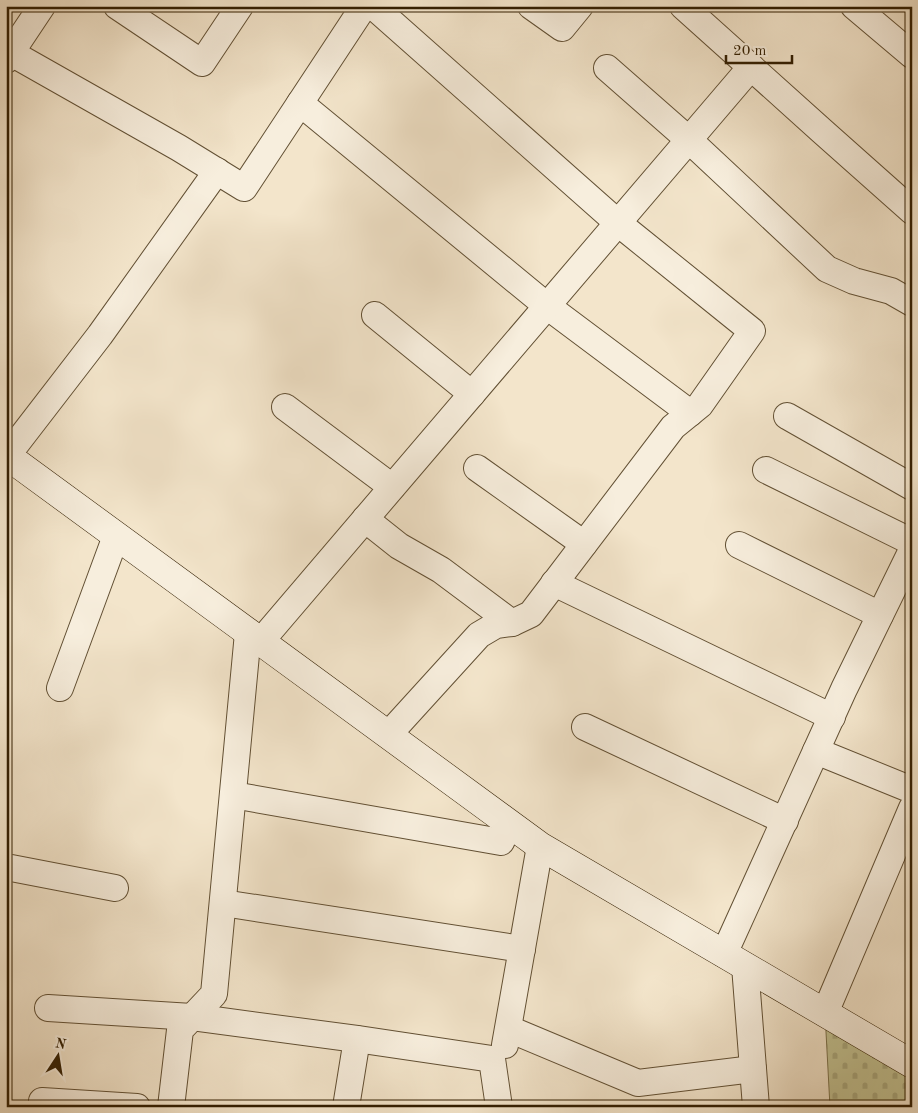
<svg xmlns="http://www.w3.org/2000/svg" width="918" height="1113" font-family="'Old Standard TT',serif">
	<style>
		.cemetery { fill: url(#cemetery-stones); stroke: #7a704a }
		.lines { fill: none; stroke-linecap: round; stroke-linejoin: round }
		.street-casing { stroke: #625034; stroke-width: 28 }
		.secondary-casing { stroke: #321e01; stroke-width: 29 }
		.street { stroke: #f7eedd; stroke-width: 26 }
		.secondary { stroke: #f7eedd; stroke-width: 28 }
	</style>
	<defs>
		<pattern id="cemetery-stones" width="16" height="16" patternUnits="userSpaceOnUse" patternTransform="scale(1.25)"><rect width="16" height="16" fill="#c2c292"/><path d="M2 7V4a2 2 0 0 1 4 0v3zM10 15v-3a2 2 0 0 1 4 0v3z" fill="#a7a67c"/></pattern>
	</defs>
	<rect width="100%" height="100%" fill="#f3e5cb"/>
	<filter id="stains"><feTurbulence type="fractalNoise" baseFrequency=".004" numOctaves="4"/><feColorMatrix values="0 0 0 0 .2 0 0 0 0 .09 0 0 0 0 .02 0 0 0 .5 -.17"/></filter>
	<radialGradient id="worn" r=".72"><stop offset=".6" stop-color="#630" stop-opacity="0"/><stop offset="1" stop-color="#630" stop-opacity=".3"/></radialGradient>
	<path class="cemetery" d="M825,1013L912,1064V1107H830Z"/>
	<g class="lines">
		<defs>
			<g id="street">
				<path d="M117,6L202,63L240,6"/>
				<path d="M373,6L618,223L752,331L700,405L673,427L531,614L512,623L496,625L479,635L388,735"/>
				<path d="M531,6L562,28L580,6"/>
				<path d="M683,6L822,131L912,211"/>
				<path d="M854,6L912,55"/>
				<path d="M6,50L179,148L244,188L364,6"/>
				<path d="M6,60L42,6"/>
				<path d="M607,68L689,140L827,269L854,281L891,291L912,303"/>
				<path d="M300,103L547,306L690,413"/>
				<path d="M375,315L472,394"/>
				<path d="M285,407L392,487"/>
				<path d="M787,416L912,487"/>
				<path d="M6,457L100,335L217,171"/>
				<path d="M477,468L584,544"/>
				<path d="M766,470L912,542"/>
				<path d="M365,519L399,546L441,570L512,623"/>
				<path d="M739,545L880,615"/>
				<path d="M554,583L832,717"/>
				<path d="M261,641L751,67"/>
				<path d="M60,688L116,536"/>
				<path d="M585,727L785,821"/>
				<path d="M816,751L912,790"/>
				<path d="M233,795L501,842L509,824"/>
				<path d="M6,867L115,888"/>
				<path d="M223,903L522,949"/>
				<path d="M724,954L844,689L912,550"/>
				<path d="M745,966L756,1107"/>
				<path d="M48,1008L192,1017L357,1039L492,1059L499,1107"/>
				<path d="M825,1013L912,808"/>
				<path d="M509,1029L638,1083L753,1069"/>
				<path d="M505,1045L540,846"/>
				<path d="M42,1101L137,1107"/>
				<path d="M171,1107L180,1030L214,994L248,633"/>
				<path d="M346,1107L357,1039"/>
			</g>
			<path id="secondary" d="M6,455L540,846L912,1064"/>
		</defs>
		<use href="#street" class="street-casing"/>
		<use href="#secondary" class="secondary-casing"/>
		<use href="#street" class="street"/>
		<use href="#secondary" class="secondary"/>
	</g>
	<rect width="918" height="1113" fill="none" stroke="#f3e5cb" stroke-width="25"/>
	<rect x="8" y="8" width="903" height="1098" fill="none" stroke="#321e01" stroke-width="2.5"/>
	<rect x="12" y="12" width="893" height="1088" fill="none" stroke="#321e01"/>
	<g transform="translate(58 1056) rotate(12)" stroke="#f7eedd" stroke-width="4" paint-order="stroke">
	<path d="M0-4L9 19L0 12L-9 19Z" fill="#321e01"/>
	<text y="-8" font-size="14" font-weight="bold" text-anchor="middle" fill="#321e01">N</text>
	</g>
	<path d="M726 55v8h66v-8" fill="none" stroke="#321e01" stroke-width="2.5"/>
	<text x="733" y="55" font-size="15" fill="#321e01" stroke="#f7eedd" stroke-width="4" paint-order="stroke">20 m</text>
	<rect width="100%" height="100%" filter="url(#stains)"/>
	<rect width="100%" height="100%" fill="url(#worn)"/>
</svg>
